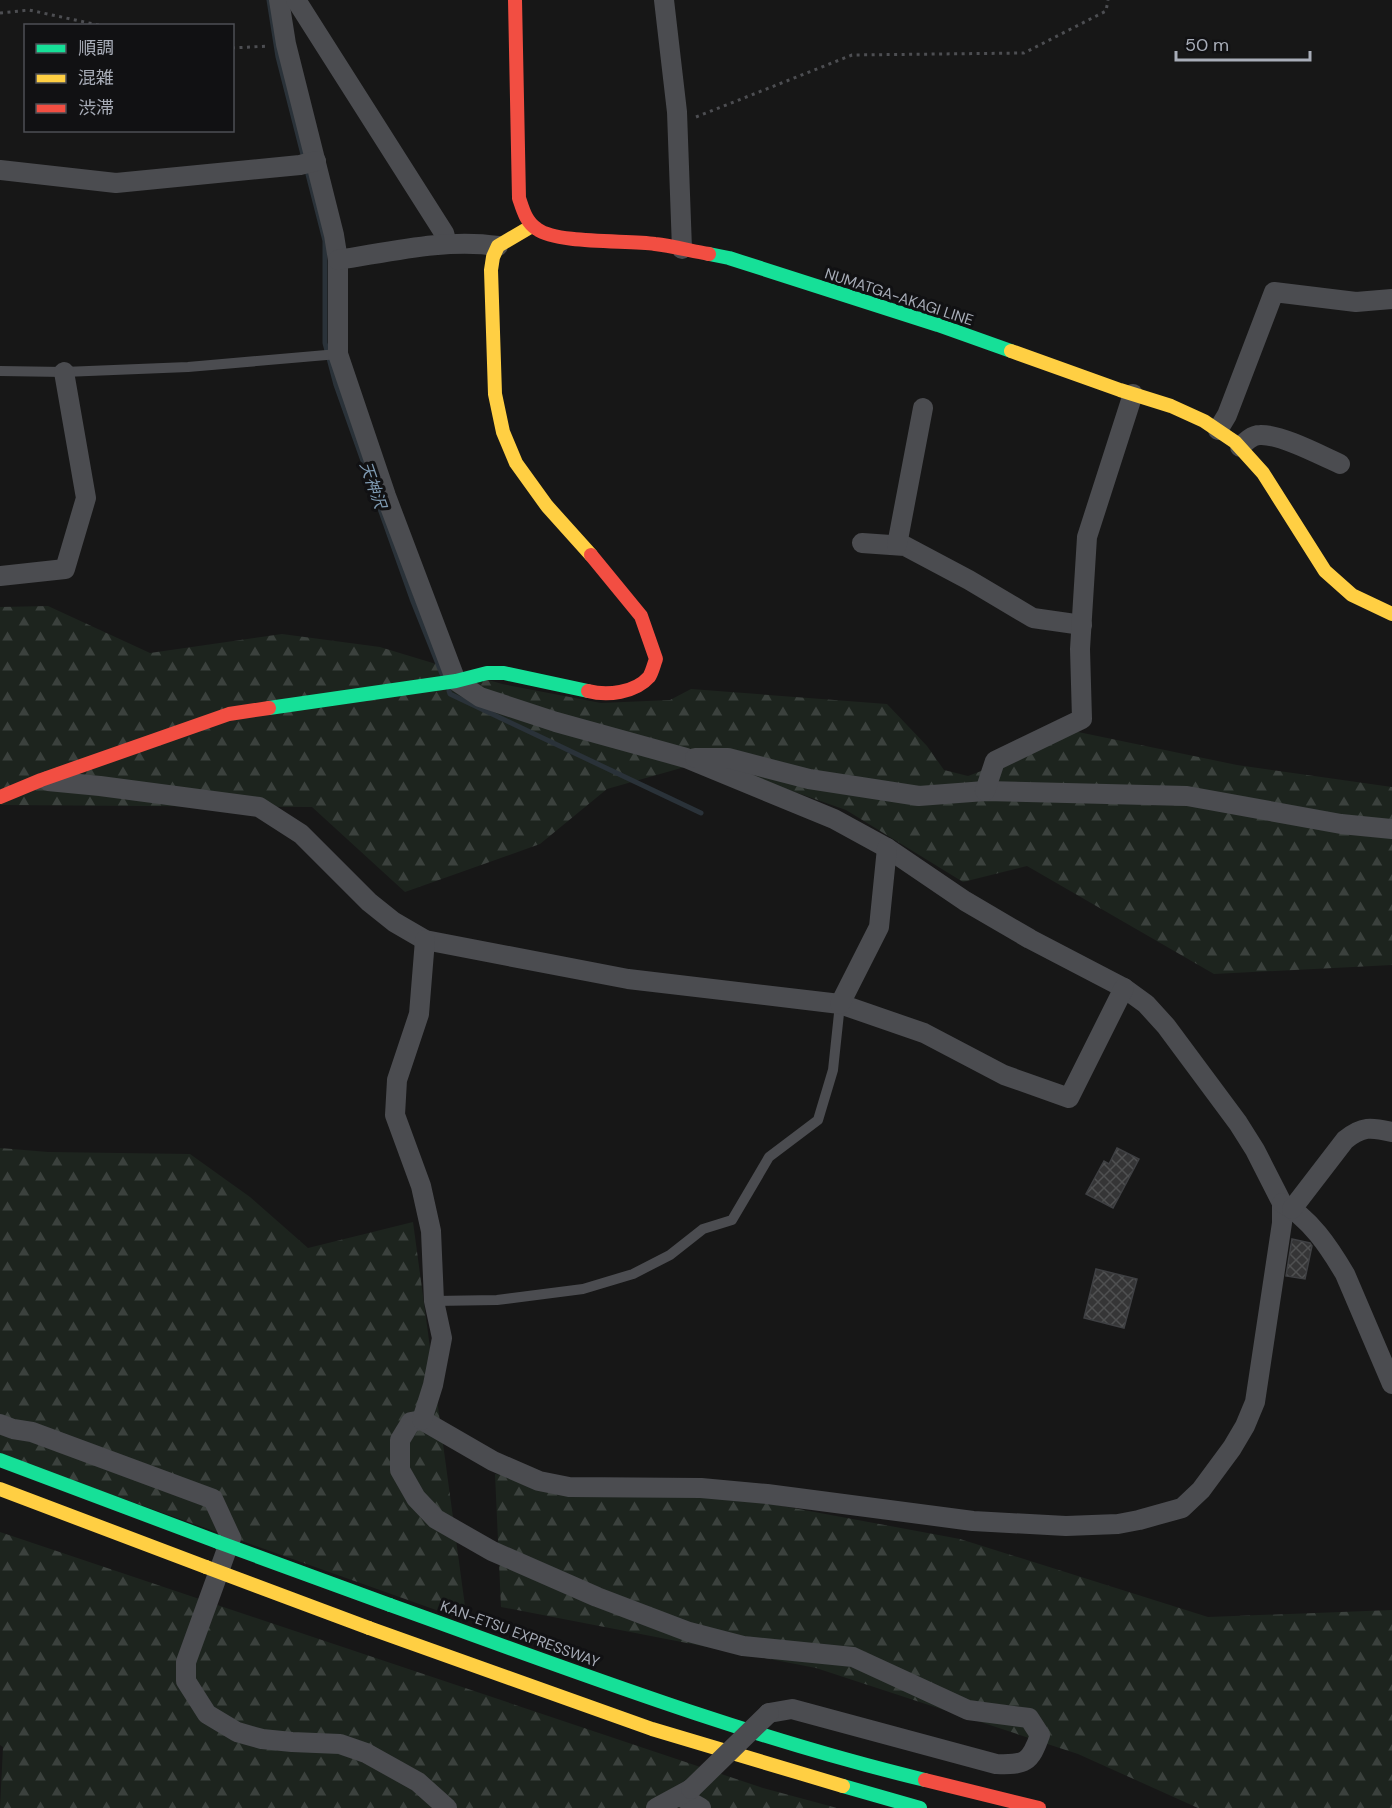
<svg xmlns="http://www.w3.org/2000/svg" width="1392" height="1808" font-family="'DM Sans','Noto Sans JP',sans-serif">
	<style>
		.forest { fill: url(#forest-firs) }
		.lines { fill: none; stroke-linecap: round; stroke-linejoin: round }
		.stream { stroke: #2a3239; stroke-width: 5 }
		.building { fill: url(#building-cross-hatch); stroke: #3f4043; stroke-width: 1.5 }
		.path { stroke: #4d4e52; stroke-width: 3; stroke-dasharray: 3 4.5; stroke-linecap: butt }
		.lane { stroke: #4b4c50; stroke-width: 10 }
		.street { stroke: #4b4c50; stroke-width: 20 }
		.fast { stroke: #16e098; stroke-width: 14 }
		.slow { stroke: #ffcf43; stroke-width: 14 }
		.jam { stroke: #f24e42; stroke-width: 14 }
		.street-bridge { stroke: #4b4c50; stroke-width: 20 }
		.fast-bridge { stroke: #16e098; stroke-width: 14 }
		.slow-bridge { stroke: #ffcf43; stroke-width: 14 }
		.labels { text-anchor: middle; dominant-baseline: central; stroke-width: 6; stroke-linejoin: round; paint-order: stroke }
		.street-label { font-size: 15px; fill: #a8adb8; stroke: #111113 }
		.water-label { font-size: 16px; font-style: italic; fill: #7f9bb3; stroke: #111113 }
	</style>
	<defs>
		<pattern id="forest-firs" width="22" height="20" patternUnits="userSpaceOnUse" patternTransform="scale(1.5)"><rect width="22" height="20" fill="#1d241e"/><path d="M5 1l3.5 6h-7zM16 11l3.5 6h-7z" fill="#3b413d"/></pattern>
		<pattern id="building-cross-hatch" width="8" height="8" patternUnits="userSpaceOnUse" patternTransform="scale(1.5)"><rect width="8" height="8" fill="#353536"/><path d="M0 0l8 8M0 8l8-8" fill="none" stroke="#4f5051"/></pattern>
	</defs>
	<rect width="100%" height="100%" fill="#171717"/>
	<g class="forest">
		<path d="M48,606L150,653L282,634L380,647L502,684L601,703L670,700L691,689L887,704L927,746L944,770L968,776L1018,757L1059,728L1237,765L1392,787V965L1214,974L1027,866L963,882L846,810L706,761L607,789L540,844L405,892L312,807L0,805V607Z"/>
		<path d="M0,1148L48,1152L190,1154L250,1197L308,1248L413,1222L467,1621L0,1455Z"/>
		<path d="M495,1474L702,1491L960,1539L1208,1617L1392,1610V1808H1198L1078,1754L816,1668L501,1607Z"/>
		<path d="M0,1532L763,1788L837,1808H0L3,1747L0,1745Z"/>
	</g>
	<g class="lines">
		<g class="stream">
			<path d="M269,0L278,57L325,241V343L336,385L412,599L442,674"/>
			<path d="M449,691L450,694L701,813"/>
		</g>
	</g>
	<g class="building">
		<path d="M1117,1148L1139,1159L1113,1208L1086,1194L1104,1161L1109,1164Z"/>
		<path d="M1292,1239L1310,1243L1312,1246L1305,1279L1286,1276Z"/>
		<path d="M1096,1269L1137,1279L1124,1328L1084,1318Z"/>
	</g>
	<g class="lines">
		<g class="path">
			<path d="M0,13L29,10L103,26"/>
			<path d="M232,48L269,46"/>
			<path d="M696,117L852,55L1024,53L1106,11L1108,0"/>
		</g>
		<g class="lane">
			<path d="M0,371L64,372L188,367L338,354"/>
			<path d="M434,1301L497,1300L583,1289L633,1274L670,1255L703,1229L732,1220L769,1157L818,1120L833,1070L840,1004"/>
		</g>
		<g class="street">
			<path d="M279,0L286,44L334,235L338,260V354L386,496L456,681L480,697L556,722L686,758L834,819L887,848L965,901L1030,939L1124,988L1146,1004L1166,1026L1238,1123L1255,1150L1282,1203V1223L1255,1402L1245,1426L1232,1448L1201,1490L1182,1508L1139,1520L1118,1524L1066,1526L973,1521L767,1494L701,1488L569,1487L539,1481L493,1461L422,1420L411,1422L400,1440V1470L416,1498L436,1519L492,1551L597,1597L689,1632L743,1646L853,1657L968,1710L1029,1718L1040,1735C1030,1763 1025,1765 996,1764L792,1709L769,1713"/>
			<path d="M296,0L444,233L447,244"/>
			<path d="M664,0L677,112L682,249"/>
			<path d="M0,170L116,183L300,165L316,161"/>
			<path d="M338,260C390,252 446,238 498,246"/>
			<path d="M1218,430L1227,415L1274,292L1356,302L1392,299"/>
			<path d="M1240,447C1245,442 1252,435 1260,435C1280,434 1320,455 1340,464"/>
			<path d="M862,543L905,546L969,580L1033,618L1082,625"/>
			<path d="M897,545L923,408"/>
			<path d="M0,576L65,569L86,498L64,372"/>
			<path d="M695,758H728L809,779L919,796L985,791L1187,796L1341,824L1392,829"/>
			<path d="M48,781L100,786L259,807L301,834L369,902L394,922L425,940L628,979L840,1004L924,1033L1004,1075L1069,1098L1124,988"/>
			<path d="M985,791L995,761L1082,719L1080,649L1087,537L1133,394"/>
			<path d="M840,1004L879,927L887,848"/>
			<path d="M1282,1203C1310,1218 1329,1247 1345,1274L1392,1384"/>
			<path d="M1292,1209L1345,1140C1362,1126 1371,1127 1392,1132"/>
			<path d="M422,1420L433,1385L442,1338L434,1301L431,1231L421,1186L395,1115L397,1080L419,1014L425,940"/>
			<path d="M0,1424L13,1429L32,1432L213,1499L231,1538L186,1662V1681L207,1714L237,1732L262,1739L292,1742L340,1744L366,1753L418,1782L447,1808"/>
			<path d="M680,1796L701,1808"/>
			<path d="M656,1808L691,1789"/>
		</g>
		<g class="fast">
			<path d="M709,254L729,258L938,325L1011,351"/>
			<path d="M269,708L456,681L487,673H504L588,691"/>
			<path d="M0,1460L218,1542"/>
			<path d="M390,1605C566,1668 742,1736 925,1780"/>
			<path d="M843,1786L920,1808"/>
		</g>
		<g class="slow">
			<path d="M532,226L498,246L493,257L491,270L495,394L503,432L516,463L547,506L591,555"/>
			<path d="M1011,351L1120,390L1171,406L1204,421L1235,442L1263,473L1325,571L1352,595L1392,614"/>
			<path d="M0,1489L206,1567"/>
			<path d="M369,1628L652,1729L843,1786"/>
		</g>
		<g class="jam">
			<path d="M515,0L519,198C523,210 526,222 537,229C557,244 627,240 655,244C673,246 691,251 709,254"/>
			<path d="M588,691C607,696 635,693 649,677C652,673 654,664 656,659L641,616L591,555"/>
			<path d="M0,797L41,780L229,714L269,708"/>
			<path d="M925,1780L1039,1808"/>
		</g>
		<path class="street-bridge" d="M691,1789L769,1713"/>
		<path class="fast-bridge" d="M218,1542L390,1605"/>
		<path class="slow-bridge" d="M206,1567L369,1628"/>
	</g>
	<g class="labels">
		<g class="street-label">
			<text transform="translate(899 297) rotate(18)">NUMATGA-AKAGI LINE</text>
			<text transform="translate(520 1634) rotate(20)">KAN-ETSU EXPRESSWAY</text>
		</g>
		<g class="water-label">
			<text transform="translate(373 485) rotate(71)">天神沢</text>
		</g>
	</g>
	<rect x="24" y="24" width="210" height="108" fill="#111113" stroke="#4d4f55" stroke-width="1.5"/>
	<rect x="36" y="44" width="30" height="9" fill="#16e098" stroke="#4d4f55" stroke-width="1.5"/>
	<text x="78" y="54" font-size="18" fill="#a8adb8">順調</text>
	<rect x="36" y="74" width="30" height="9" fill="#ffcf43" stroke="#4d4f55" stroke-width="1.5"/>
	<text x="78" y="84" font-size="18" fill="#a8adb8">混雑</text>
	<rect x="36" y="104" width="30" height="9" fill="#f24e42" stroke="#4d4f55" stroke-width="1.5"/>
	<text x="78" y="114" font-size="18" fill="#a8adb8">渋滞</text>
	<path d="M1176 51v9h134v-9" fill="none" stroke="#a8adb8" stroke-width="3"/>
	<text x="1185" y="51" font-size="18" fill="#a8adb8" stroke="#111113" stroke-width="4.5" paint-order="stroke">50 m</text>
</svg>
